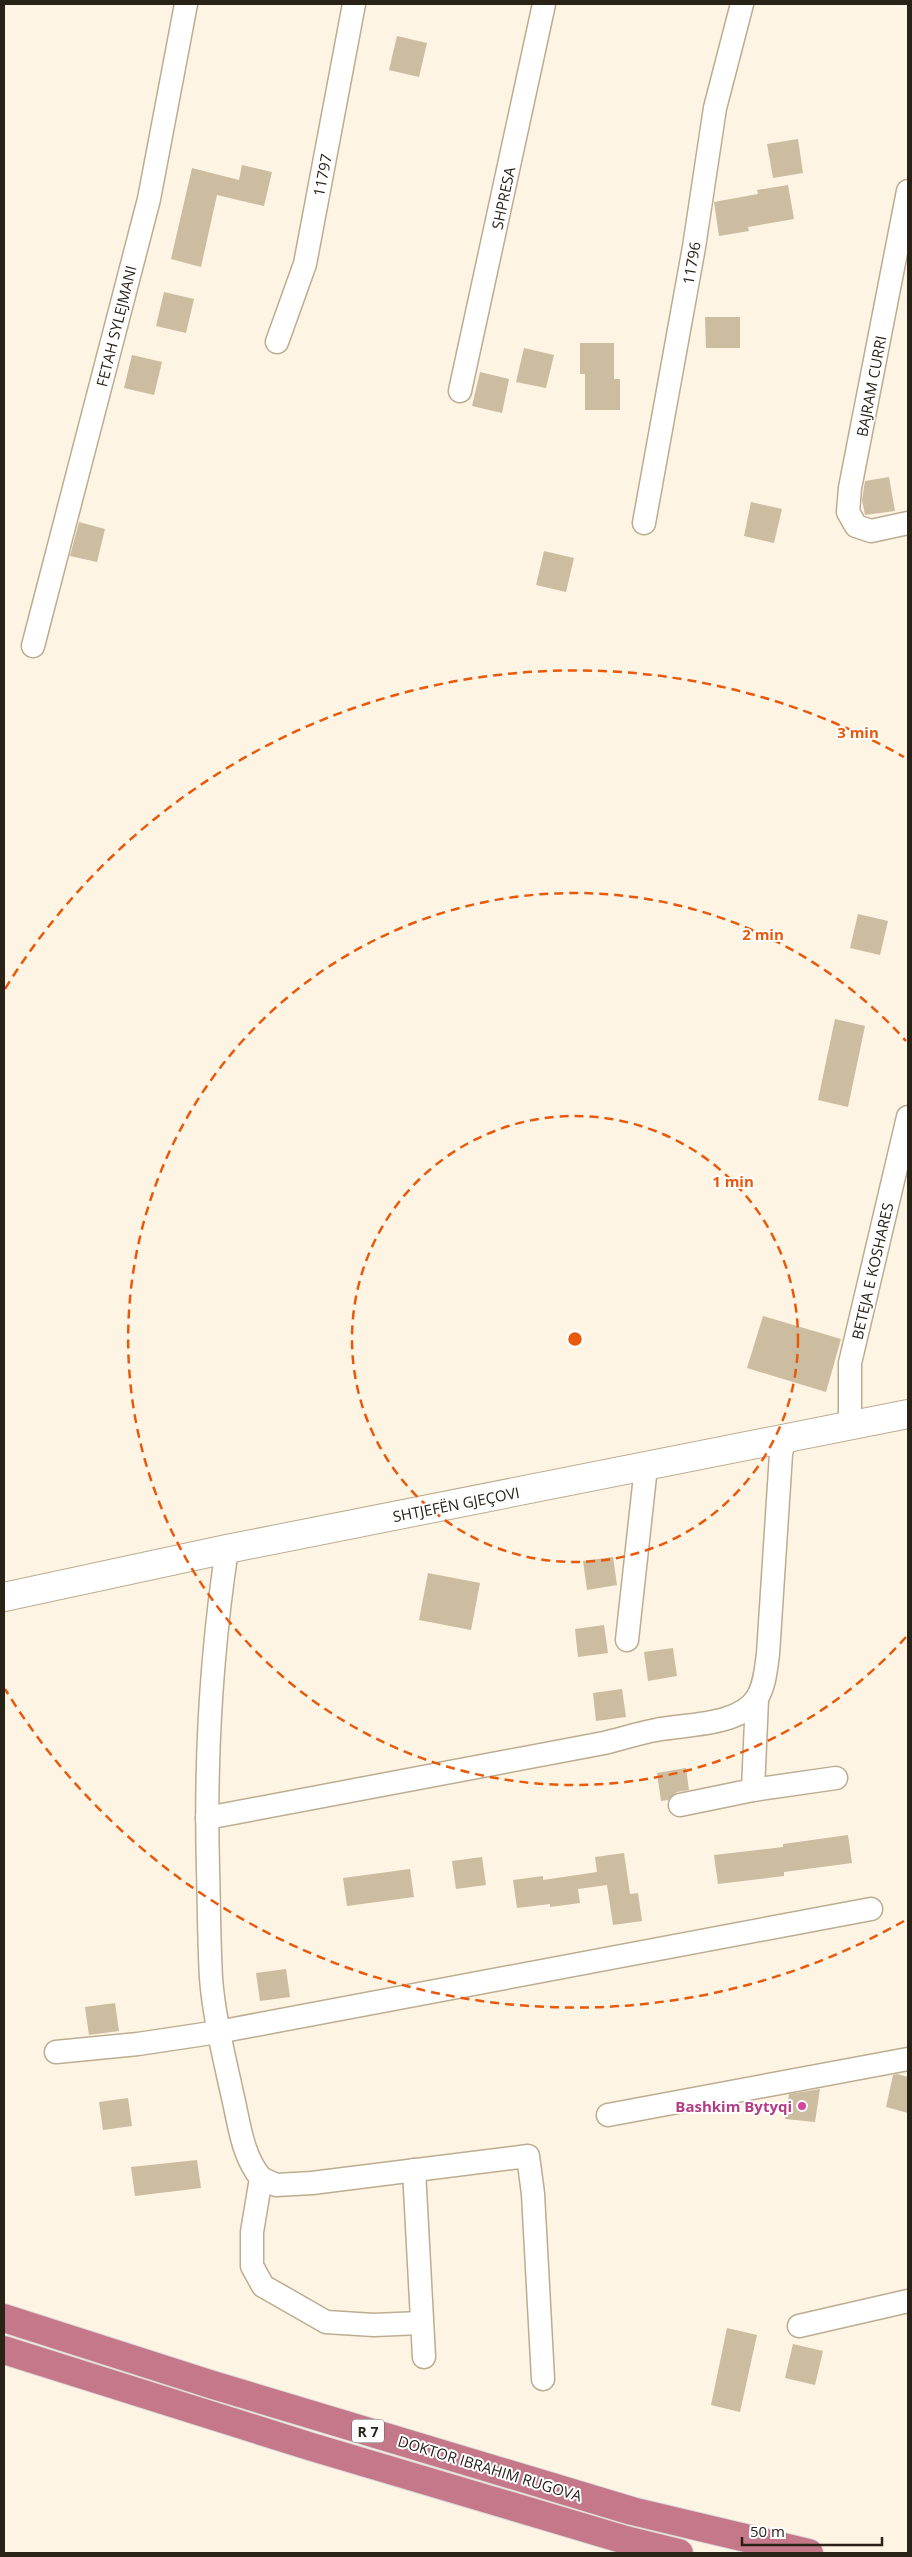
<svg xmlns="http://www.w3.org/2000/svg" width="912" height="2557" font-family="'Open Sans',sans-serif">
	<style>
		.building { fill: #ccbca0 }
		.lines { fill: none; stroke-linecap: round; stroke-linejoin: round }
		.minor-casing { stroke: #bcac90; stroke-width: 25 }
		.tertiary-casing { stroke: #bcac90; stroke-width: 30 }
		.motorway-casing { stroke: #dddcda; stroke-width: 30 }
		.minor { stroke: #fff; stroke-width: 22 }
		.tertiary { stroke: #fff; stroke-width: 28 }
		.motorway { stroke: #c5788a; stroke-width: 28 }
		.ring { fill: none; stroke: #e8590c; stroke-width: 2.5; stroke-dasharray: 9 6 }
		.hotel-dot { fill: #d1479c; stroke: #fff; stroke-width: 2 }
		.labels { text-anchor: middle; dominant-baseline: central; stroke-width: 4; stroke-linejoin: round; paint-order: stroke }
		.shield { fill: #fff; stroke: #68645d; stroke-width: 1 }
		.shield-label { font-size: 14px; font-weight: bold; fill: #282217 }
		.street-label { font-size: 15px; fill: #282217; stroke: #fff }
		.hotel-label { font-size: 15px; font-weight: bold; fill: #b23c85; stroke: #fff; text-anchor: end }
		.centre { fill: #e8590c; stroke: #fff; stroke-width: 2.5 }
		.ring-label { font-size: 15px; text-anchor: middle; font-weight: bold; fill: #e8590c; stroke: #fff; stroke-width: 4; stroke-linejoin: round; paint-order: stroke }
	</style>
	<rect width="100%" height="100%" fill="#fef4e3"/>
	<g class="building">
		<path d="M397,36L427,43L419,77L389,70Z"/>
		<path d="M798,139L803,173L773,178L767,144Z"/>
		<path d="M242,165L272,172L264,206L217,195L201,267L171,259L192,168L239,180Z"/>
		<path d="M788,185L794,219L748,227L749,231L719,236L714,202L758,194L757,190Z"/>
		<path d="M164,292L194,299L186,333L156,326Z"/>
		<path d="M705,317H740V348H706Z"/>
		<path d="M580,343H614V379H620V410H585V374H580Z"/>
		<path d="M524,348L554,355L546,388L516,382Z"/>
		<path d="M132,355L162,362L154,395L124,388Z"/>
		<path d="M480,372L509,379L502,413L472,406Z"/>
		<path d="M889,477L895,511L865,515L862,500L865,481Z"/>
		<path d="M751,502L782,509L774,543L744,536Z"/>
		<path d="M79,522L105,529L97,562L70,556Z"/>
		<path d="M544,551L574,558L566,592L536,585Z"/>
		<path d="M858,914L888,921L880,955L850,948Z"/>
		<path d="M835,1019L865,1026L848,1107L818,1100Z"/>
		<path d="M763,1316L841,1339L826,1392L747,1368Z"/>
		<path d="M613,1557L617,1585L587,1590L583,1561Z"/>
		<path d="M428,1573L480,1583L471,1630L419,1620Z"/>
		<path d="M604,1625L608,1653L578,1657L575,1629Z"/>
		<path d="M673,1648L677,1676L648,1681L644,1652Z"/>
		<path d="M622,1689L626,1717L596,1721L593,1693Z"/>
		<path d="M686,1768L689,1790L677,1792L668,1800L661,1801L657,1773Z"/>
		<path d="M848,1835L852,1863L784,1872V1876L718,1884L714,1855L783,1847V1844Z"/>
		<path d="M624,1853L630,1894L638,1893L642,1921L613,1925L607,1885L578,1889L580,1903L550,1907V1904L517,1908L513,1880L543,1876V1880L597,1872L595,1857Z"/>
		<path d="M482,1857L486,1885L456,1889L452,1861Z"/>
		<path d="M410,1869L414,1897L347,1906L343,1878Z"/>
		<path d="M286,1969L290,1997L260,2001L256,1973Z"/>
		<path d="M115,2003L119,2031L89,2035L85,2007Z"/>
		<path d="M897,2074L908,2077V2113L886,2107L893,2075Z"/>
		<path d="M820,2089L815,2122L785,2119L789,2094Z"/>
		<path d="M128,2098L132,2126L103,2130L99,2102Z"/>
		<path d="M197,2160L201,2188L135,2196L131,2167Z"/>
		<path d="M727,2328L757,2335L740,2412L711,2405Z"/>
		<path d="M793,2344L823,2351L815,2385L785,2378Z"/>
	</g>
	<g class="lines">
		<defs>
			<g id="minor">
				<path d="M908,191L850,488L848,512L856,526L871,531L908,523"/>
				<path d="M277,342L305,264L354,4"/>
				<path d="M460,391L544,4"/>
				<path d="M644,523L694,247L715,108L742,4"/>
				<path d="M33,646L149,199L186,4"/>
				<path d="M850,1426V1363L908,1117"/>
				<path d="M227,1549C211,1655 205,1761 208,1869C209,1905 209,1942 211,1978C214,2017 224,2056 232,2093C239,2122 242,2156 261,2178L252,2232V2266L263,2286L326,2322L374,2325L421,2323"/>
				<path d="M627,1640L646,1467"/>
				<path d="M757,1699L753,1790L836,1778"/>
				<path d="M680,1805L753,1790"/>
				<path d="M207,1818L604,1743C621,1739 639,1733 656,1730C685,1724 740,1726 757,1698C765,1685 766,1668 768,1654L781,1454L785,1437"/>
				<path d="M56,2052L138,2044L218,2032L871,1909"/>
				<path d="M608,2115L908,2059"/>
				<path d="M414,2170L424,2357"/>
				<path d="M261,2178L276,2185L312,2183L528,2156L533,2194L543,2379"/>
				<path d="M799,2326L908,2301"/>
			</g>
			<path id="tertiary" d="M4,1597L227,1549L908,1414"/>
			<g id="motorway">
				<path d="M4,2318L213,2385L632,2511L809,2553"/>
				<path d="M4,2350L312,2447L622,2539L679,2553"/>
			</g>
		</defs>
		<use href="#minor" class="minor-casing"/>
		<use href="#tertiary" class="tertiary-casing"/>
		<use href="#motorway" class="motorway-casing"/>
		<use href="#minor" class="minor"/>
		<use href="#tertiary" class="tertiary"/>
		<use href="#motorway" class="motorway"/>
	</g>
	<g class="ring">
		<circle cx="575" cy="1339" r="223"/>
		<path d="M906 1637A446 446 0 1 1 906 1041"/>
		<path d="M904 1921A669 669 0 0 1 5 1689M5 989A669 669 0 0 1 904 757"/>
	</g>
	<circle class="hotel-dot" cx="802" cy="2106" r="5"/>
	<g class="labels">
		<rect class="shield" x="352" y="2419.5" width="32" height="23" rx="4"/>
		<g class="shield-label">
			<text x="368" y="2431">R 7</text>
		</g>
		<g class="street-label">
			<text transform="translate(322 175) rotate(-79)">11797</text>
			<text transform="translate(503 198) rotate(-78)">SHPRESA</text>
			<text transform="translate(691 263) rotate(-80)">11796</text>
			<text transform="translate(116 326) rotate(-76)">FETAH SYLEJMANI</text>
			<text transform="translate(871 386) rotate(-79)">BAJRAM CURRI</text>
			<text transform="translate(872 1271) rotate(-77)">BETEJA E KOSHARES</text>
			<text transform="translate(456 1504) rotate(-11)">SHTJEFËN GJEÇOVI</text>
			<text transform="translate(490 2468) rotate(17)">DOKTOR IBRAHIM RUGOVA</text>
		</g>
		<g class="hotel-label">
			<text x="792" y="2106">Bashkim Bytyqi</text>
		</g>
	</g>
	<circle cx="575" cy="1339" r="8" class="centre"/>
	<g class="ring-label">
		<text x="858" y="738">3 min</text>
		<text x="763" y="940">2 min</text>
		<text x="733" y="1187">1 min</text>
	</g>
	<rect width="912" height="2557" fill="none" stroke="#282217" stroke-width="10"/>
	<path d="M742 2537v8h140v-8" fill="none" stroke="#282217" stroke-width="2.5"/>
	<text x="750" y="2537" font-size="15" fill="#282217" stroke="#ffffff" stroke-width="4" paint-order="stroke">50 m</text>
</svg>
